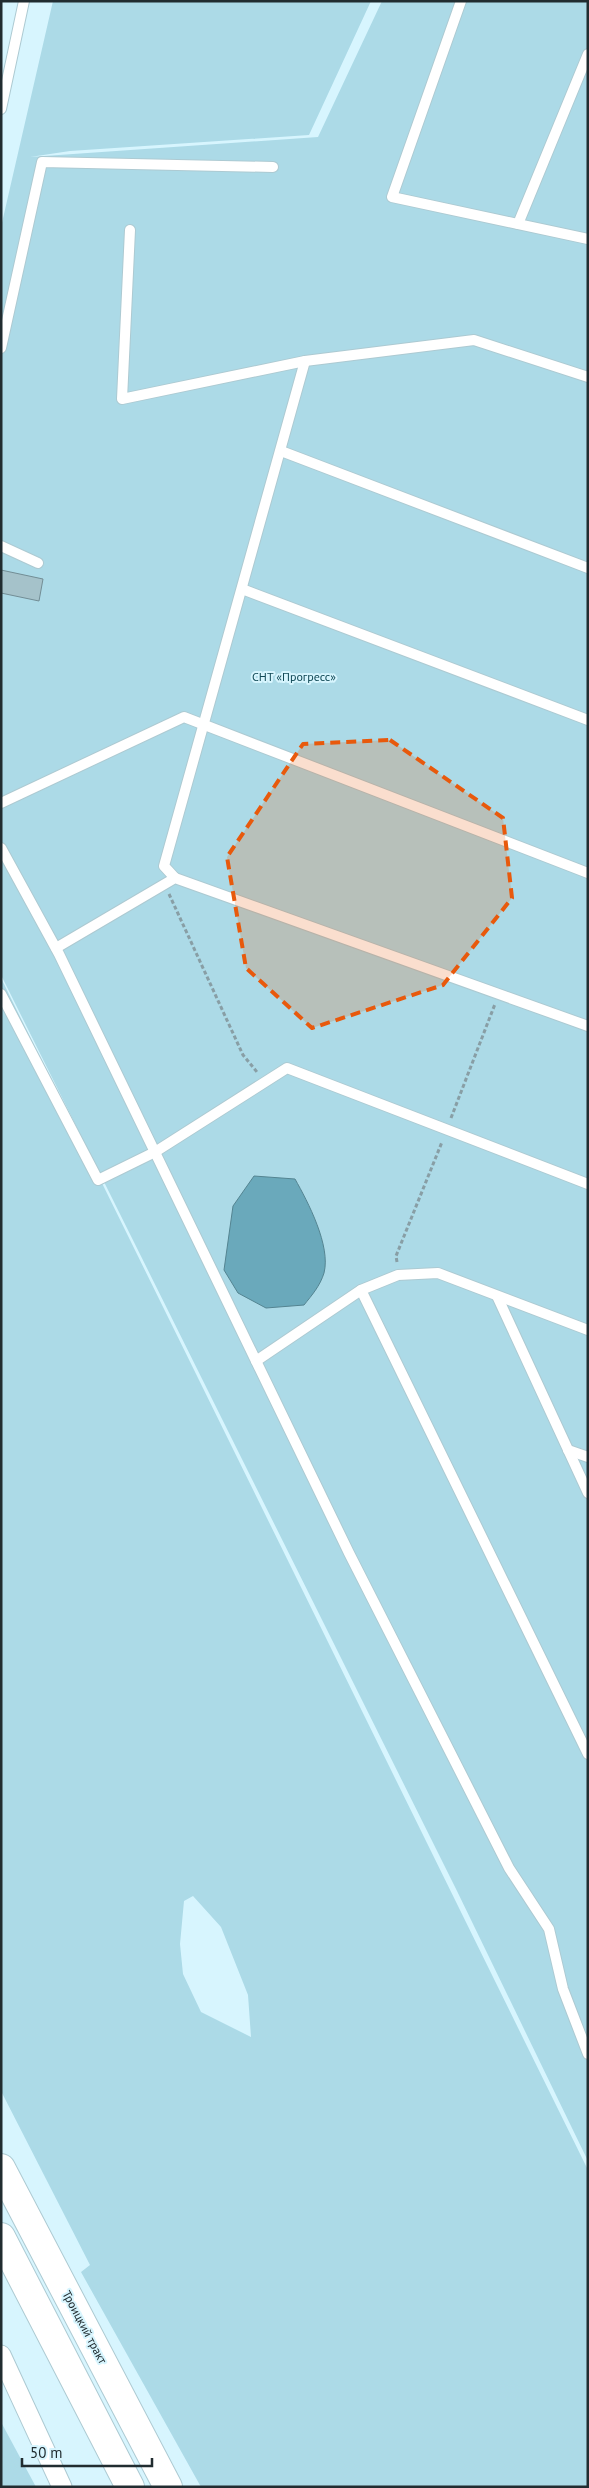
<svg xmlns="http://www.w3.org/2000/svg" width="589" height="2488" font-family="'PT Sans',sans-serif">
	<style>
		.green { fill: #acdae7; fill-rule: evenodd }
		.water { fill: #6aa9bb; stroke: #548491 }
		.building { fill: #a5c2ca; stroke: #728d95 }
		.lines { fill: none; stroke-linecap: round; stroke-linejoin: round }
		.lane-casing { stroke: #adcad2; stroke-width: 12 }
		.street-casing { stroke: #adcad2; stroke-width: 21 }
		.primary-casing { stroke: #adcad2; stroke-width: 30 }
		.path { stroke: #889ea5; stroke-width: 3; stroke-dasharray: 4 2.5; stroke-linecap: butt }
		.lane { stroke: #fff; stroke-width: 10 }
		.street { stroke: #fff; stroke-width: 19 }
		.primary { stroke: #fff; stroke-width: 28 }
		.marked { fill: #e8590c; fill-opacity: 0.2; stroke: #e8590c; stroke-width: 4; stroke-dasharray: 10 6; stroke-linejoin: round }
		.labels { text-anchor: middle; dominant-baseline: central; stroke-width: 4; stroke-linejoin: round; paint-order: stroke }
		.park-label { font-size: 12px; fill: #104855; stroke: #d7f5fe }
		.street-label { font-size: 12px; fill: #212c30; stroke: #d7f5fe }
	</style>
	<rect width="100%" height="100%" fill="#d7f5fe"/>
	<g class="green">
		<path d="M53,1H371L309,135L70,151L30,157L318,137L382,1H588V2161L457,1891L1,975V227Z"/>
		<path d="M1,978L588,2170V2487H201L81,2272L90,2265L1,2091ZM193,1896L221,1927L248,1995L251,2037L201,2012L183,1974L180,1944L184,1901Z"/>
		<path d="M1,2422L36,2487H1Z"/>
	</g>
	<path class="water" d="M254,1176L295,1179C308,1202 331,1246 324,1273C320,1286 312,1295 304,1305L266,1308L238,1293L224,1270L233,1206Z"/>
	<path class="building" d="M1,570L43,579L39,601L1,593Z"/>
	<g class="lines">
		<defs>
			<g id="lane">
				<path d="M461,1L392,197L588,239"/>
				<path d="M1,109L24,1"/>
				<path d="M518,224L588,54"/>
				<path d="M130,230L122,399L305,361L474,340L588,377"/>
				<path d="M1,348L42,162L273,167"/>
				<path d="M281,451L588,568"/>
				<path d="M1,546L38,563"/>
				<path d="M242,589L588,720"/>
				<path d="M1,803L184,717L588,873"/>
				<path d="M1,848L59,954L349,1553L509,1868L549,1929L563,1989L588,2054"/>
				<path d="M175,878L164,866L305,361"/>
				<path d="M56,948L175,878L588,1026"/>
				<path d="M1,994L98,1180L155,1152L287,1068L588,1184"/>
				<path d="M361,1290L588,1754"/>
				<path d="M497,1296L588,1493"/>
				<path d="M256,1361L361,1290L398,1275L438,1273L588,1330"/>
				<path d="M568,1450L588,1457"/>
			</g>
			<path id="street" d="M1,2355L62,2487"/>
			<g id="primary">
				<path d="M1,2168L168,2487"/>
				<path d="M1,2237L130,2487"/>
			</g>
		</defs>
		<use href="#lane" class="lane-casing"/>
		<use href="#street" class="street-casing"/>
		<use href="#primary" class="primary-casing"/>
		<g class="path">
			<path d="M169,894L243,1055L257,1072"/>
			<path d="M451,1118L495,1004"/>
			<path d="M397,1262L396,1256L442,1142"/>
		</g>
		<use href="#lane" class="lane"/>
		<use href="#street" class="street"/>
		<use href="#primary" class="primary"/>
	</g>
	<path class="marked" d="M390,740L503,818L512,898L443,985L312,1028L246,968L227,857L303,744Z"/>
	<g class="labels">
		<g class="park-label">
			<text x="294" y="676">СНТ «Прогресс»</text>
		</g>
		<g class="street-label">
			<text transform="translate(85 2327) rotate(62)">Троицкий тракт</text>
		</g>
	</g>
	<rect width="589" height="2488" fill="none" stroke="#212c30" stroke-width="5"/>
	<path d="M22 2458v8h130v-8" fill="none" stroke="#212c30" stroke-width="2.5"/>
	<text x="30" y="2458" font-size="15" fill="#212c30" stroke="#d7f5fe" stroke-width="4" paint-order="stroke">50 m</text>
</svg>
